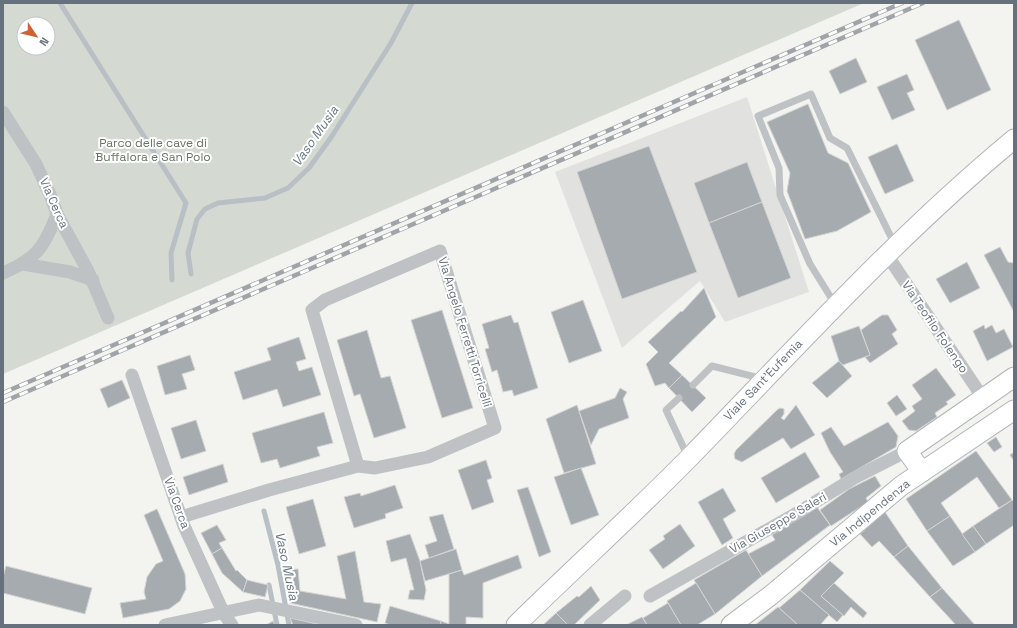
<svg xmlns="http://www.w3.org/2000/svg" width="1017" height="628" font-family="'Space Grotesk',sans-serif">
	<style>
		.built { fill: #e1e2e0 }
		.green { fill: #d4dad1; fill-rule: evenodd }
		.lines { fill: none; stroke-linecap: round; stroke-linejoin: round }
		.stream { stroke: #b8c0c5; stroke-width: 5 }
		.building { fill: #a5abaf; stroke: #d4d4d3 }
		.secondary-casing { stroke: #b1b5b9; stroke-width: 21 }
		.lane { stroke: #bfc2c4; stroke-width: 7 }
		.street { stroke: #bfc2c4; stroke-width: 13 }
		.secondary { stroke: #fff; stroke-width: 19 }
		.rail-casing { stroke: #a0a4a9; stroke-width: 4.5 }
		.rail { stroke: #fff; stroke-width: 3; stroke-dasharray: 9; stroke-linecap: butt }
		.labels { text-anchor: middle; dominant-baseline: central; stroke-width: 4; stroke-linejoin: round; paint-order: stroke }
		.park-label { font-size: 12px; fill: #667564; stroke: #fff }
		.street-label { font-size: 12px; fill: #66717d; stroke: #fff }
		.water-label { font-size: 13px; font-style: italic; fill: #677981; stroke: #fff }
	</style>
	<rect width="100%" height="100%" fill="#f3f3f0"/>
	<path class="built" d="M747,97L809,292L725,322L700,281L622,348L555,172Z"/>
	<path class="green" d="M3,3H864L3,374ZM24,24H48V48H24Z"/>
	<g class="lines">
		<g class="stream">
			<path d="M60,3L186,203L171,253L172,280"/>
			<path d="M191,274L188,253L197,219L205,209L218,203L265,198L288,188L309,168L332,136L391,43L412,3"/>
			<path d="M264,511L278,565L289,625"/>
			<path d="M269,585L277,625"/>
		</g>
	</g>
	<g class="building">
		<path d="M959,20L991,90L947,110L915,40Z"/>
		<path d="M856,58L867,82L840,94L829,71Z"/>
		<path d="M907,74L914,90L907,93L915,110L892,120L877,87Z"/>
		<path d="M808,104L828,153L848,163L871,212L837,231L805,239L787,191L790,173L767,122Z"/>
		<path d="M897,144L914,181L885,194L868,157Z"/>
		<path d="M649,146L697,272L622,299L577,172Z"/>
		<path d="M747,162L762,202L709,223L694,183Z"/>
		<path d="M762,202L791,278L738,298L709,223Z"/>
		<path d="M1000,247L1008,262L1014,263V312L984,255Z"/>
		<path d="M967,262L980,288L950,303L936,279Z"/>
		<path d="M704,288L716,317L669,363L682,375L669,388L665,383L655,386L646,364L658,352L648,342L681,311L682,312Z"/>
		<path d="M583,300L602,351L569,363L551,312Z"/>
		<path d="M442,310L473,408L442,418L411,320Z"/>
		<path d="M511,315L514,323L518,322L538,388L514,396L512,390L503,392L497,370L492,372L485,349L489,348L482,324Z"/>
		<path d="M882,315H888L897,330L892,334L898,344L870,363L865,357L870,355L861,330Z"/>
		<path d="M984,325L985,329L992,325L996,333L1004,329L1013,347L987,361L973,331Z"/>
		<path d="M859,326L870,355L843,365L839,361L831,336Z"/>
		<path d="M367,330L381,378L390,376L406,428L374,438L360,394L354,396L337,340Z"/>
		<path d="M299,337L306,359L296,362L299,371L312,367L321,395L283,407L277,389L243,400L234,372L271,360L267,348Z"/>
		<path d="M190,355L195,370L182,374L187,389L165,395L157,366Z"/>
		<path d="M839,361L852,376L827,398L812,383Z"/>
		<path d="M936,368L956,395L946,402L948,404L935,413L937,417L916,431L909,430L902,421L915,411L912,406L922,399L912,385Z"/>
		<path d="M682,375L706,398L692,412L669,388Z"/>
		<path d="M122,380L130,398L108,408L100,389Z"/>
		<path d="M620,388L627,392L623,399L629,418L599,429L591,445L579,411L615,398Z"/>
		<path d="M897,395L907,409L896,416L887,403Z"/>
		<path d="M577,405L596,464L564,473L546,419Z"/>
		<path d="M796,405L815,435L791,449L783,438L742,462L735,459L734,454L736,450L777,410L780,408L784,409V414L781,418L784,420Z"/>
		<path d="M324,412L333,443L317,447L320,456L280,468L277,459L261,463L252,433Z"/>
		<path d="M196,420L206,451L181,459L171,428Z"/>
		<path d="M888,422L898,436L896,447L841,479L839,474L843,472L830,452L821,433L831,427L844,446Z"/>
		<path d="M996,437L1002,447L994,452L987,443Z"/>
		<path d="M976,451L1012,500L999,508L977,477L941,503L950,516L927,531L906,499Z"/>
		<path d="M805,452L820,477L776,503L761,478Z"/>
		<path d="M1014,452V461L1010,455Z"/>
		<path d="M486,460L492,478L487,480L494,502L472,510L458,470Z"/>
		<path d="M223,464L228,482L189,495L183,477Z"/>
		<path d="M581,468L599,515L571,525L554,477Z"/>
		<path d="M875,476L881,486L866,498L868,502L831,526L820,510L849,489Z"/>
		<path d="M395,485L403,508L385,514L386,518L354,528L344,497L360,493L361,496Z"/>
		<path d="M528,487L551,552L539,557L517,490Z"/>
		<path d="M723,488L736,511L723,519L733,538L722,545L698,502Z"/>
		<path d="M313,499L326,546L299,554L286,507Z"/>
		<path d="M1012,500L1014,502V525L986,544L973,526Z"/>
		<path d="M817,507L830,525L762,576L748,554L775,540L772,535Z"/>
		<path d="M157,509L185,574L186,589L180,601L169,609L123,618L120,603L146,599L144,592L147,577L156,564L163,561L144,515Z"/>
		<path d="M885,512L908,546L894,557L879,541L872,547L860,534Z"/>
		<path d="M443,514L454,549L429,558L425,545L437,541L429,517Z"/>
		<path d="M950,516L975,552L953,566L927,531Z"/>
		<path d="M680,524L695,546L663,569L649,550L665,539L663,536Z"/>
		<path d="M217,525L226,540L219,543L222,548L212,554L201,533Z"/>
		<path d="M973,526L986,544L975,552L962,534Z"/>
		<path d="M410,534L420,561L426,590L424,600L408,599L410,590H414L406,558L391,562L386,541Z"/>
		<path d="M908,546L942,588L930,597L894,557Z"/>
		<path d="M222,548L236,571L237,570L247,580L243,592L222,573L212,554Z"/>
		<path d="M456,549L462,570L425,581L420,561Z"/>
		<path d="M746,550L762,576L715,614L694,580Z"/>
		<path d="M355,551L364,602L381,604L377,622L290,603L285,570L298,569L300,591L346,599L337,556Z"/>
		<path d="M518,555L522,568L483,583V618L466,617V625H440L441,621L449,624V574L462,570L464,575Z"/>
		<path d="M830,561L844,573L821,596L843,615L837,622L800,590Z"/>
		<path d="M6,566L92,588L85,614L3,593V577Z"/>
		<path d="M247,580L268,585L265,597L243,592Z"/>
		<path d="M696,583L715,614L697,625H681L667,601Z"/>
		<path d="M834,583L867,613L863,618L851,607L844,616L821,596Z"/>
		<path d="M591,586L600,600L574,625H568L556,613L577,596L579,597Z"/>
		<path d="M942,588L975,625H956L930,597Z"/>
		<path d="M800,590L829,615L820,625H798L779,608Z"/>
		<path d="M668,603L681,625H647L643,618Z"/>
		<path d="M390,606L441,621L440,625H390L385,623Z"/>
		<path d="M778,607L798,625H755Z"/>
		<path d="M556,613L568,625H543Z"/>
		<path d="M642,617L647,625H628V624Z"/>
		<path d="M290,618L321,625H293Z"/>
		<path d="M273,621L275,625H266Z"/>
	</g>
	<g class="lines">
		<defs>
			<g id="secondary">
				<path d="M922,472L907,451L1014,377"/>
				<path d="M516,625C573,569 634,514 690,457C795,349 897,236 1014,139"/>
				<path d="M731,625L770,596L901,486L1014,410"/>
			</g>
		</defs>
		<use href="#secondary" class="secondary-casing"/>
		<g class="lane">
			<path d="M835,304L810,264L780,195L779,168L758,116L811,94L830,138L847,148L895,245"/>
			<path d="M693,385L712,366L764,379"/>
			<path d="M679,398L666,410L688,457"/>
		</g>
		<g class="street">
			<path d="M3,112L36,164L51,197L57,214L88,271L108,318"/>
			<path d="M887,255L983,398"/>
			<path d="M23,264L70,272L93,280"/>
			<path d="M3,273C36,259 44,248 57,214"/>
			<path d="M132,375L184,526L224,614L232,625"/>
			<path d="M181,517L269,490L358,466L375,468L428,457L495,428L440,251L325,300L312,310L358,466"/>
			<path d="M650,596L799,512L854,478L907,451"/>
			<path d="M165,625L259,605L356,625"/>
			<path d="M590,625L625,596"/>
		</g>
		<use href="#secondary" class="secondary"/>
		<defs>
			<g id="rail">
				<path d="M3,393L902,3"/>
				<path d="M3,402L923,3"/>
			</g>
		</defs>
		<use href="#rail" class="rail-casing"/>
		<use href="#rail" class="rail"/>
	</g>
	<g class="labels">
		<g class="park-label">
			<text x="153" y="143">Parco delle cave di<tspan x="153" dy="14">Buffalora e San Polo</tspan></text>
		</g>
		<g class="street-label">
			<text transform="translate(54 203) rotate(66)">Via Cerca</text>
			<text transform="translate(935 327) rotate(56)">Via Teofilo Folengo</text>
			<text transform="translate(465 332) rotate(73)">Via Angelo Ferretti Torricelli</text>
			<text transform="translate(763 380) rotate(-46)">Viale Sant'Eufemia</text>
			<text transform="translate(177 503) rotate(70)">Via Cerca</text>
			<text transform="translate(870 513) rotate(-39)">Via Indipendenza</text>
			<text transform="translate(778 523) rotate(-30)">Via Giuseppe Saleri</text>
		</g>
		<g class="water-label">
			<text transform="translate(315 136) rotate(-55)">Vaso Musia</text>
			<text transform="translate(287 566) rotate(78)">Vaso Musia</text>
		</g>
	</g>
	<rect width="1017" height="628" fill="none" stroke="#66717d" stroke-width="8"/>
	<g transform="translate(36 36) rotate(125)"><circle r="19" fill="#ffffff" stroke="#c2c6cb"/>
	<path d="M0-3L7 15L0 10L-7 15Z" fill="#ce6235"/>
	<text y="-6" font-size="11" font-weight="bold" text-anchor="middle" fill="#66717d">N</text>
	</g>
</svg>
